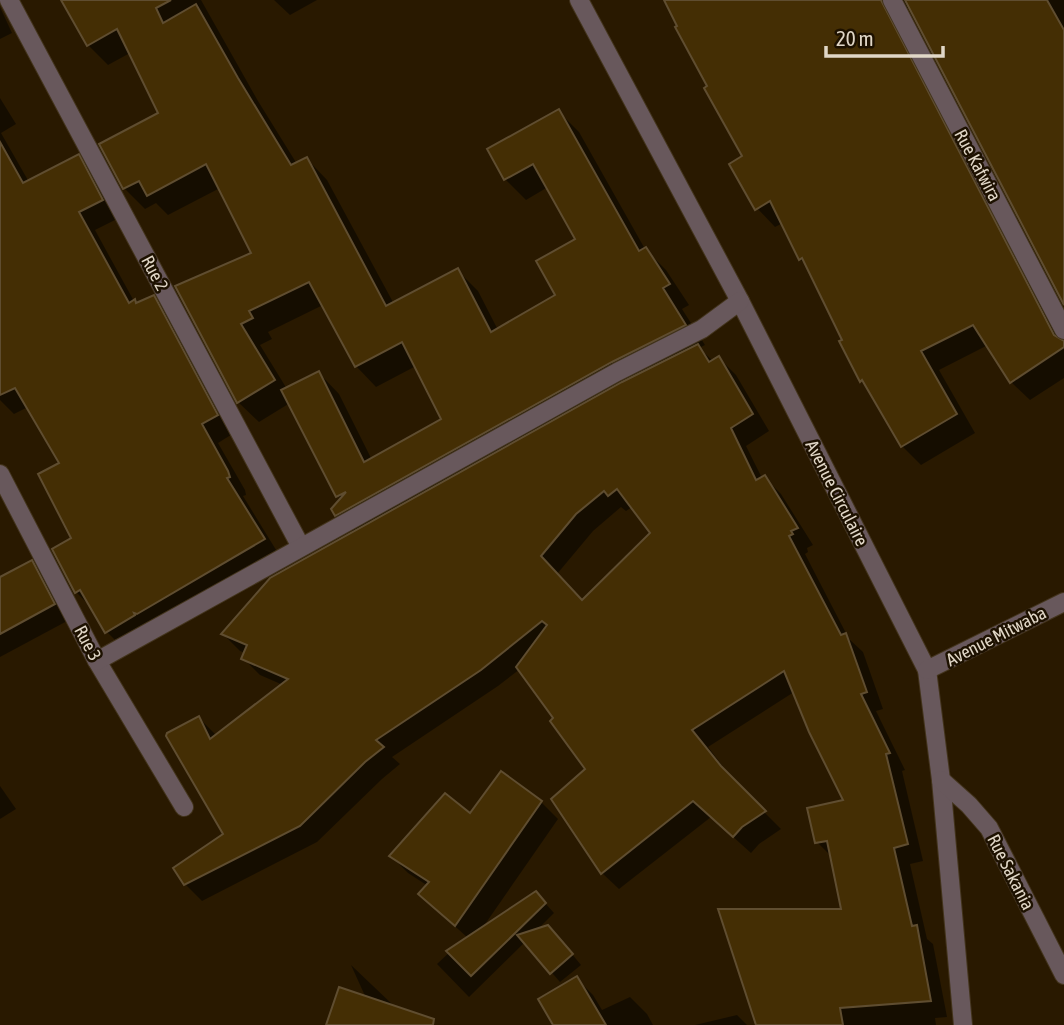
<svg xmlns="http://www.w3.org/2000/svg" width="1064" height="1025" font-family="'Asap Condensed',sans-serif">
	<style>
		.shadow { fill: #0007; fill-rule: evenodd }
		.building { fill: #442e04; stroke: #5f4d30; stroke-width: 2; fill-rule: evenodd }
		.lines { fill: none; stroke-linecap: round; stroke-linejoin: round }
		.minor-casing { stroke: #43341c; stroke-width: 20 }
		.minor { stroke: #68585c; stroke-width: 18 }
		.labels { text-anchor: middle; dominant-baseline: central; stroke-width: 5; stroke-linejoin: round; paint-order: stroke }
		.street-label { font-size: 18px; fill: #e1d7c7; stroke: #1d1100 }
	</style>
	<rect width="100%" height="100%" fill="#291900"/>
	<g class="shadow">
		<path d="M63,0H201L258,101L297,164L307,159L327,180L394,304L458,271L478,291L498,330L558,296L578,239L548,187L526,200L505,179L489,150L558,111L579,132L645,249L666,270L689,305L682,309L705,345L699,348L713,361L719,358L736,375L769,431L746,446L762,478L764,477L781,494L813,545L807,548L808,552L805,554L849,639L863,652L883,709L876,711L905,770L902,771L923,861L910,864L927,939L933,944L947,1017L935,1018L936,1025H758L843,910L832,857L817,842L845,801L794,692L708,747L737,785L781,829L759,844L751,853L711,817L619,889L602,873L587,770L555,719L520,669L498,686L392,757L400,764L382,779L317,842L202,901L185,884L226,834L199,718L217,736L283,685L260,675L243,658L245,653L240,651L223,634L355,533L336,515L341,500L290,403L259,422L238,402L177,287L254,254L220,188L168,215L156,203L145,209L124,188L160,114L130,53L108,65L88,45ZM323,305L356,366L376,387L416,366L444,420L372,460L339,394L319,373L287,389L260,345L272,339L268,332ZM621,507L626,511L632,507L652,534L583,602L557,574L593,531Z"/>
		<path d="M274,0H317L290,15Z"/>
		<path d="M666,0H1064V302L911,8H906L900,13V25L1064,340V378L1030,400L1011,382L988,345L939,370L975,433L921,465L902,446L869,388L861,381L844,340L809,268L800,259L783,223L775,227L757,208L745,157Z"/>
		<path d="M0,7L12,33L0,39Z"/>
		<path d="M0,98L16,124L1,133L29,182L78,157L96,174L119,218L95,230L135,303L137,304L153,297L171,315L234,433L218,443L245,490L246,495L243,496L281,558L124,649L107,632L93,609L76,592L73,539L61,463L28,407L14,414L0,400Z"/>
		<path d="M31,562L47,577L69,620L0,657V579Z"/>
		<path d="M501,773L541,802L558,819L481,930L545,903L554,913L536,931L557,936L581,965L560,982L525,942L469,997L437,964L454,948L468,938L438,911L428,886L408,873L391,856L470,815Z"/>
		<path d="M0,786L16,809L0,819Z"/>
		<path d="M351,965L414,1025H328L366,998Z"/>
		<path d="M576,978L593,995L602,1010L630,997L647,1014L653,1025H555Z"/>
		<path d="M737,1015L747,1025H695Z"/>
	</g>
	<g class="building">
		<path d="M61,0H171L156,8L163,23L196,4L238,78L291,165L307,157L386,306L458,268L491,332L555,295L536,261L575,239L533,164L504,180L487,149L559,109L639,251L646,247L670,284L663,288L686,325L612,362L335,516L331,509L346,492L336,497L281,390L319,371L364,462L441,419L402,342L355,367L309,282L249,311L253,318L241,324L275,380L237,403L175,286L251,253L206,164L147,196L139,181L123,189L99,144L158,113L117,29L87,46Z"/>
		<path d="M664,0H881L1054,335L1064,341V347L1010,383L973,325L921,351L957,414L901,447L862,380L860,382L839,341L842,340L802,258L799,260L770,201L755,210L729,164L742,156L704,88L707,86L675,27L677,26Z"/>
		<path d="M905,0H1047L1064,30V305Z"/>
		<path d="M0,142L23,183L79,154L103,200L79,212L129,303L135,299L136,303L154,295L218,415L202,424L228,471L230,477L227,478L265,539L137,614L134,613L135,615L105,633L80,590L75,593L52,549L71,538L38,474L59,463L15,388L0,395Z"/>
		<path d="M698,344L709,362L719,356L753,414L731,428L756,480L765,475L798,528L791,531L793,534L789,536L841,635L846,633L867,692L861,694L890,753L886,754L908,844L894,848L912,926L917,925L931,1001L840,1008L843,1025H756L718,909H841L827,841L815,843L807,808L843,800L809,732L784,671L692,730L721,766L766,811L742,827L733,837L693,801L601,874L551,799L585,769L550,721L553,718L516,667L547,625L542,621L481,670L376,740L384,747L365,762L300,826L184,885L173,868L223,834L166,736L167,733L199,716L210,739L288,679L241,659L247,645L221,634L270,578L622,382ZM617,489L650,533L582,600L541,556L576,514L604,491L608,496Z"/>
		<path d="M32,560L55,604L0,634V577Z"/>
		<path d="M501,771L542,801L455,926L418,894L429,882L389,856L445,793L470,813Z"/>
		<path d="M536,891L546,903L471,976L446,951Z"/>
		<path d="M548,925L573,954L550,974L517,935Z"/>
		<path d="M577,976L606,1025H553L538,999Z"/>
		<path d="M339,987L434,1019L433,1025H326Z"/>
	</g>
	<g class="lines">
		<defs>
			<g id="minor">
				<path d="M9,0L301,547"/>
				<path d="M579,0L740,301L927,670L941,780L963,1025"/>
				<path d="M892,0L1064,330"/>
				<path d="M0,474L97,661L184,807"/>
				<path d="M97,661L617,372L702,329L740,301"/>
				<path d="M927,670L1064,602"/>
				<path d="M941,780L969,805L989,828L1064,975"/>
			</g>
		</defs>
		<use href="#minor" class="minor-casing"/>
		<use href="#minor" class="minor"/>
	</g>
	<g class="labels">
		<g class="street-label">
			<text transform="translate(978 165) rotate(62)">Rue Kafwira</text>
			<text transform="translate(155 273) rotate(62)">Rue 2</text>
			<text transform="translate(837 493) rotate(63)">Avenue Circulaire</text>
			<text transform="translate(996 636) rotate(-27)">Avenue Mitwaba</text>
			<text transform="translate(88 643) rotate(62)">Rue 3</text>
			<text transform="translate(1011 872) rotate(63)">Rue Sakania</text>
		</g>
	</g>
	<path d="M826 46v10h117v-10" fill="none" stroke="#e1d7c7" stroke-width="3.5"/>
	<text x="836" y="46" font-size="21" fill="#e1d7c7" stroke="#1d1100" stroke-width="5" paint-order="stroke">20 m</text>
</svg>
